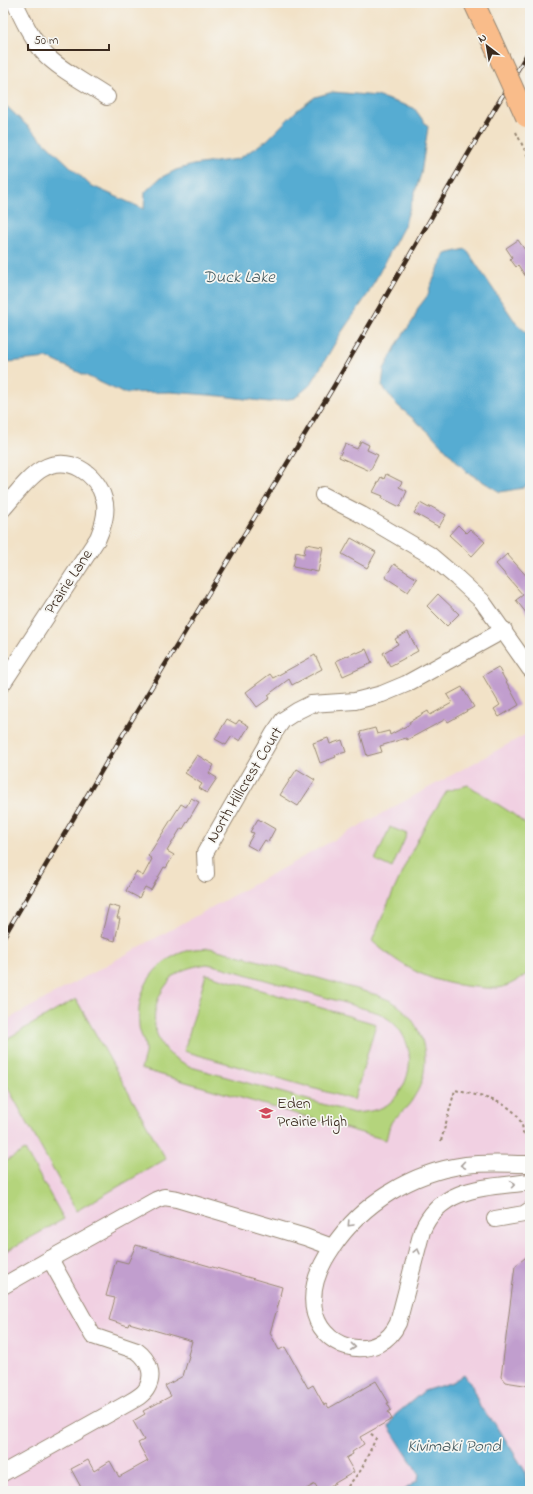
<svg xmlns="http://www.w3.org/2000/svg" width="533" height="1494" font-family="'Indie Flower',sans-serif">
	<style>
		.built { fill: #f1d0e2 }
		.green { fill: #b4d47c; stroke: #787f4d; fill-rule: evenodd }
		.water { fill: #56acd2; stroke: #486b78 }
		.building { fill: #c19ece }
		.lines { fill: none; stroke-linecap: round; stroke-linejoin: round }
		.minor-casing { stroke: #968672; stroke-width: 18 }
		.major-casing { stroke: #968672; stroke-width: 22 }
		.path { stroke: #968672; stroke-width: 2; stroke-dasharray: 3 3; stroke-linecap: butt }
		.minor { stroke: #fff; stroke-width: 16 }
		.major { stroke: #f9bc8a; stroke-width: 20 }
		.rail-casing { stroke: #3b2a1e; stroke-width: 4.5 }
		.rail { stroke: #f6f6f2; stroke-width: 3; stroke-dasharray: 9; stroke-linecap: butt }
		.major-bridge-casing { stroke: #968672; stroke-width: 22; stroke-linecap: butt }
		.major-bridge { stroke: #f9bc8a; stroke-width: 20 }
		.oneway { stroke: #a79f9a }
		.labels { text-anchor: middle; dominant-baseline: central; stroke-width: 3.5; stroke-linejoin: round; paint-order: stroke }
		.street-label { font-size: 16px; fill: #3b2a1e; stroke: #f6f6f2 }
		.poi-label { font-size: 16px; fill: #3b2a1e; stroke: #f6f6f2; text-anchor: start }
		.water-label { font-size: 17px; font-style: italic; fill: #44585d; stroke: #f6f6f2 }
	</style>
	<rect width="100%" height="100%" fill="#f6f6f2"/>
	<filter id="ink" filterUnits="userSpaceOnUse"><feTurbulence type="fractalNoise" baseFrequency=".025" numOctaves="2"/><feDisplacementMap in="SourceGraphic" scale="8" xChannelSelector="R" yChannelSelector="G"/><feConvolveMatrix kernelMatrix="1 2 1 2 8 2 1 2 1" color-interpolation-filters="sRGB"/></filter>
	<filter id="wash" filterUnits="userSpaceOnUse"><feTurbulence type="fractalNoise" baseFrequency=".012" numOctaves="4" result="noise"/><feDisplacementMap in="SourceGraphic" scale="16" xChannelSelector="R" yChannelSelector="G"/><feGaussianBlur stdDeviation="0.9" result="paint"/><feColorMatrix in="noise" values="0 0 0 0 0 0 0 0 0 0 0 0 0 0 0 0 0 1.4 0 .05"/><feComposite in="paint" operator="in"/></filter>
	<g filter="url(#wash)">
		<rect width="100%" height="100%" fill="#f2e2c7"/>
		<path class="built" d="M530,732V1491H3V1022Z"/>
		<g class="green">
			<path d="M468,785L513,814L530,828V972C522,977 513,984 503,987C495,989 485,988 476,987C433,984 404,969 372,941C387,906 402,870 420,835C428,820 438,805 447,791Z"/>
			<path d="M390,827L407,834L392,868L375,860Z"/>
			<path d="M210,948L249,958L377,995C383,998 391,1000 396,1004C426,1025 434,1067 414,1097C411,1103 405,1109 400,1114C398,1116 395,1117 393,1120C389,1124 388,1134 386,1140L141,1069C142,1063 146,1055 145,1048C145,1041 139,1033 139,1025C136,991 152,962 186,951C193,948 203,949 210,948ZM207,964L221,967L379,1013C383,1016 388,1018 392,1022C418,1044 414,1085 387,1105C377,1111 365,1112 354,1113L191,1067C180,1061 169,1056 162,1045C150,1026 153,1001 167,984C169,981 172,977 175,975C184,968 196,966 207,964Z"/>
			<path d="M206,974L376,1024L354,1100L184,1051Z"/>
			<path d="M76,999L166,1159L76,1211L3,1079V1041Z"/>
			<path d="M25,1150L64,1219L3,1253V1163Z"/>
		</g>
		<g class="water">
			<path d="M333,92L377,96L414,108L428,127L421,174L404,226L368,294L341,333L311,384L295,398L269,402L221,396L171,392L123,393L48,358L8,362L3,364V103L90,185L144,209L145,192L160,178L176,170L193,165L238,159L267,140L296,111L315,97Z"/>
			<path d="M466,249L516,323L530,336V483L523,488L500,492L467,472L431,434L397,405L382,386L384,369L400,339L414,319L418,308L428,295L430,287L445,254Z"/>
			<path d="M464,1374L472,1386L480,1407L497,1426L525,1471L527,1488L525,1491H403L418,1480L419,1474L389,1427L395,1415L424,1391L453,1382Z"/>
		</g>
		<g id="blocks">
			<g class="building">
				<path d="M518,240L530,257V283L518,265L516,267L510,259L512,257L506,248Z"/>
				<path d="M361,441L369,445L367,450L378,455L370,471L339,457L345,444L357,449Z"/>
				<path d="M386,474L402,482L399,487L407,491L400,507L382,498L383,496L373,492L381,477L384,479Z"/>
				<path d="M420,503L429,508L430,506L446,515L439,527L414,513Z"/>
				<path d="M458,525L466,533L470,529L485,542L472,556L449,535Z"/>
				<path d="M351,538L376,552L367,568L342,554Z"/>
				<path d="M306,544L323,547L318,572L293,567L296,552L304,554Z"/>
				<path d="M507,554L530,580V618L516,600L523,595L496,564Z"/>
				<path d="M394,564L417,579L408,592L385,577Z"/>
				<path d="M438,594L459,614L447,626L427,606Z"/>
				<path d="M408,632L418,651L390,666L383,653L398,644L395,639Z"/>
				<path d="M366,649L372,663L343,676L336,661L356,652L357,653Z"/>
				<path d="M315,655L322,669L292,685L289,679L268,695L270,698L257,707L246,692L270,674L273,678Z"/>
				<path d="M498,667L519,705L499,717L494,709L500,705L483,676Z"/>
				<path d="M462,687L474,707L448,722L446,719L407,740L406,738L380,746L382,752L367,756L360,732L375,728L377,734L389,731L390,735L410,724L409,722L428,711L430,715L452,703L447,695Z"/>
				<path d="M227,719L236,724L239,720L249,726L240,741L232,736L226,745L215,739Z"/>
				<path d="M328,738L330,744L342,740L346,752L335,755L336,757L320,763L313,743Z"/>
				<path d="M197,755L214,765L209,773L217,778L207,793L199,788L202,784L185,773Z"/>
				<path d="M297,769L315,780L298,806L280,795Z"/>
				<path d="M191,798L199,802L183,829L181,828L167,851L174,855L166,868L164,867L151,890L145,887L139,898L126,891L136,872L143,876L152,859L148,856L181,804L186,807Z"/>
				<path d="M258,819L275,829L268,842L265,840L258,851L247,845L254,833L250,832Z"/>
				<path d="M109,905L120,908L117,918H120L115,941L101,937Z"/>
				<path d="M136,1245L282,1287L280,1295H281L270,1333L279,1350L285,1347L308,1388L313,1385L324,1405L326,1404L329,1408L376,1381L389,1403H387L391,1410L388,1412L392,1419L360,1437L364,1444L352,1452L353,1454L346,1458L354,1472L330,1486L333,1491H319L315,1484L303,1491H83L71,1469L88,1460L94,1471L110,1461L119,1477L148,1461L138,1443L144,1440L133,1421L145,1414L143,1411L171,1396L165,1386L183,1376L189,1356L188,1355L192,1341L129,1323L128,1326L109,1320L115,1298L106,1296L116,1260L128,1263Z"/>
				<path d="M530,1254V1386L505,1382L501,1377L515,1266Z"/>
			</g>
		</g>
	</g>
	<g filter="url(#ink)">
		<use href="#blocks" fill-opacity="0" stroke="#968672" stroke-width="1"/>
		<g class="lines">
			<defs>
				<g id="minor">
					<path d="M15,3C23,20 31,37 43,52C58,69 88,84 107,97"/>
					<path d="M323,495L362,515L430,555L457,578L482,601L530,669"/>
					<path d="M3,509C14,497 28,477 42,469C68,454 97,473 104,499C108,512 103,526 98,538L3,683"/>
					<path d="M206,874L205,853L274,733L283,720L297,711L311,704L355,701L382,694L406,684L504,630"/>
					<path d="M530,1164C509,1164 487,1162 466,1165C412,1172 362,1203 332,1248C319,1267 309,1291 315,1314C326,1353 380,1362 398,1323L422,1231C441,1185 488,1188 530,1182"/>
					<path d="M495,1219L524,1214L530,1210"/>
					<path d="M50,1259L156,1200L164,1197L177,1199L305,1237L332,1247"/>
					<path d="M3,1286L50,1259L93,1336L137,1351C148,1359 155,1374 147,1388C144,1394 137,1398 130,1402L3,1473"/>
				</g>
				<path id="major" d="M474,3L490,37"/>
			</defs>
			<use href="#minor" class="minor-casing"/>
			<use href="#major" class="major-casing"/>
			<g class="path">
				<path d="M516,132L530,161"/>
				<path d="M441,1141L455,1090C476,1096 513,1100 521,1123C523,1127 523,1131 523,1135"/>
				<path d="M344,1491L361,1470L376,1438L369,1432"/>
			</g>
			<use href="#minor" class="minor"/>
			<use href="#major" class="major"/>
			<defs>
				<path id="rail" d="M3,938L125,731L334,386L464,161L530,49"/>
			</defs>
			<use href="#rail" class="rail-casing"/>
			<use href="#rail" class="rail"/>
			<defs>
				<path id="major-bridge" d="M490,37L526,117"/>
			</defs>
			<use href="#major-bridge" class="major-bridge-casing"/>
			<use href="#major-bridge" class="major-bridge"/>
		</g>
		<defs><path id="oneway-chevron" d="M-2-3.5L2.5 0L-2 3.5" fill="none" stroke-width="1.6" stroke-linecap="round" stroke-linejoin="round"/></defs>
		<g class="oneway">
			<use href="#oneway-chevron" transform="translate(463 1165) rotate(172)"/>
			<use href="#oneway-chevron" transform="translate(513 1184) rotate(-8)"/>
			<use href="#oneway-chevron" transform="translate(350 1224) rotate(133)"/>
			<use href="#oneway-chevron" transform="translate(417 1251) rotate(-76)"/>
			<use href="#oneway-chevron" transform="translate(353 1347) rotate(6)"/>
		</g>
	</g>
	<defs>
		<symbol id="school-bare" viewBox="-9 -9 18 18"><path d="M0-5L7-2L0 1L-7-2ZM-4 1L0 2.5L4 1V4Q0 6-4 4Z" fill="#d1495b" stroke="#f6f6f2" stroke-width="2.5" paint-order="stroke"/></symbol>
	</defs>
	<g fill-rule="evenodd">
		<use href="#school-bare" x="256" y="1103" width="20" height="20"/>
	</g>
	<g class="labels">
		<g class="street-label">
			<text transform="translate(69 582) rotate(-57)">Prairie Lane</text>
			<text transform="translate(245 785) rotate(-59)">North Hillcrest Court</text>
		</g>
		<g class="poi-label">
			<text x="277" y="1104">Eden<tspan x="277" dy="18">Prairie High</tspan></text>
		</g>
		<g class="water-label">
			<text x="239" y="277">Duck Lake</text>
			<text x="454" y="1446">Kivimaki Pond</text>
		</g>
	</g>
	<rect width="533" height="1494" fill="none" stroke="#f6f6f2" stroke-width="16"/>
	<g transform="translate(487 46) rotate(329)" stroke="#f6f6f2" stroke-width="3" paint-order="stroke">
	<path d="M0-3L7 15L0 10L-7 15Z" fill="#3b2a1e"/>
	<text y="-6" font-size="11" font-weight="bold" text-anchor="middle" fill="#3b2a1e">N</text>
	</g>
	<path d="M28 44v6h81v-6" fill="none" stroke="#3b2a1e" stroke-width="2"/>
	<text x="34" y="44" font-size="12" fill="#3b2a1e" stroke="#f6f6f2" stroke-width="3" paint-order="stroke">50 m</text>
</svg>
